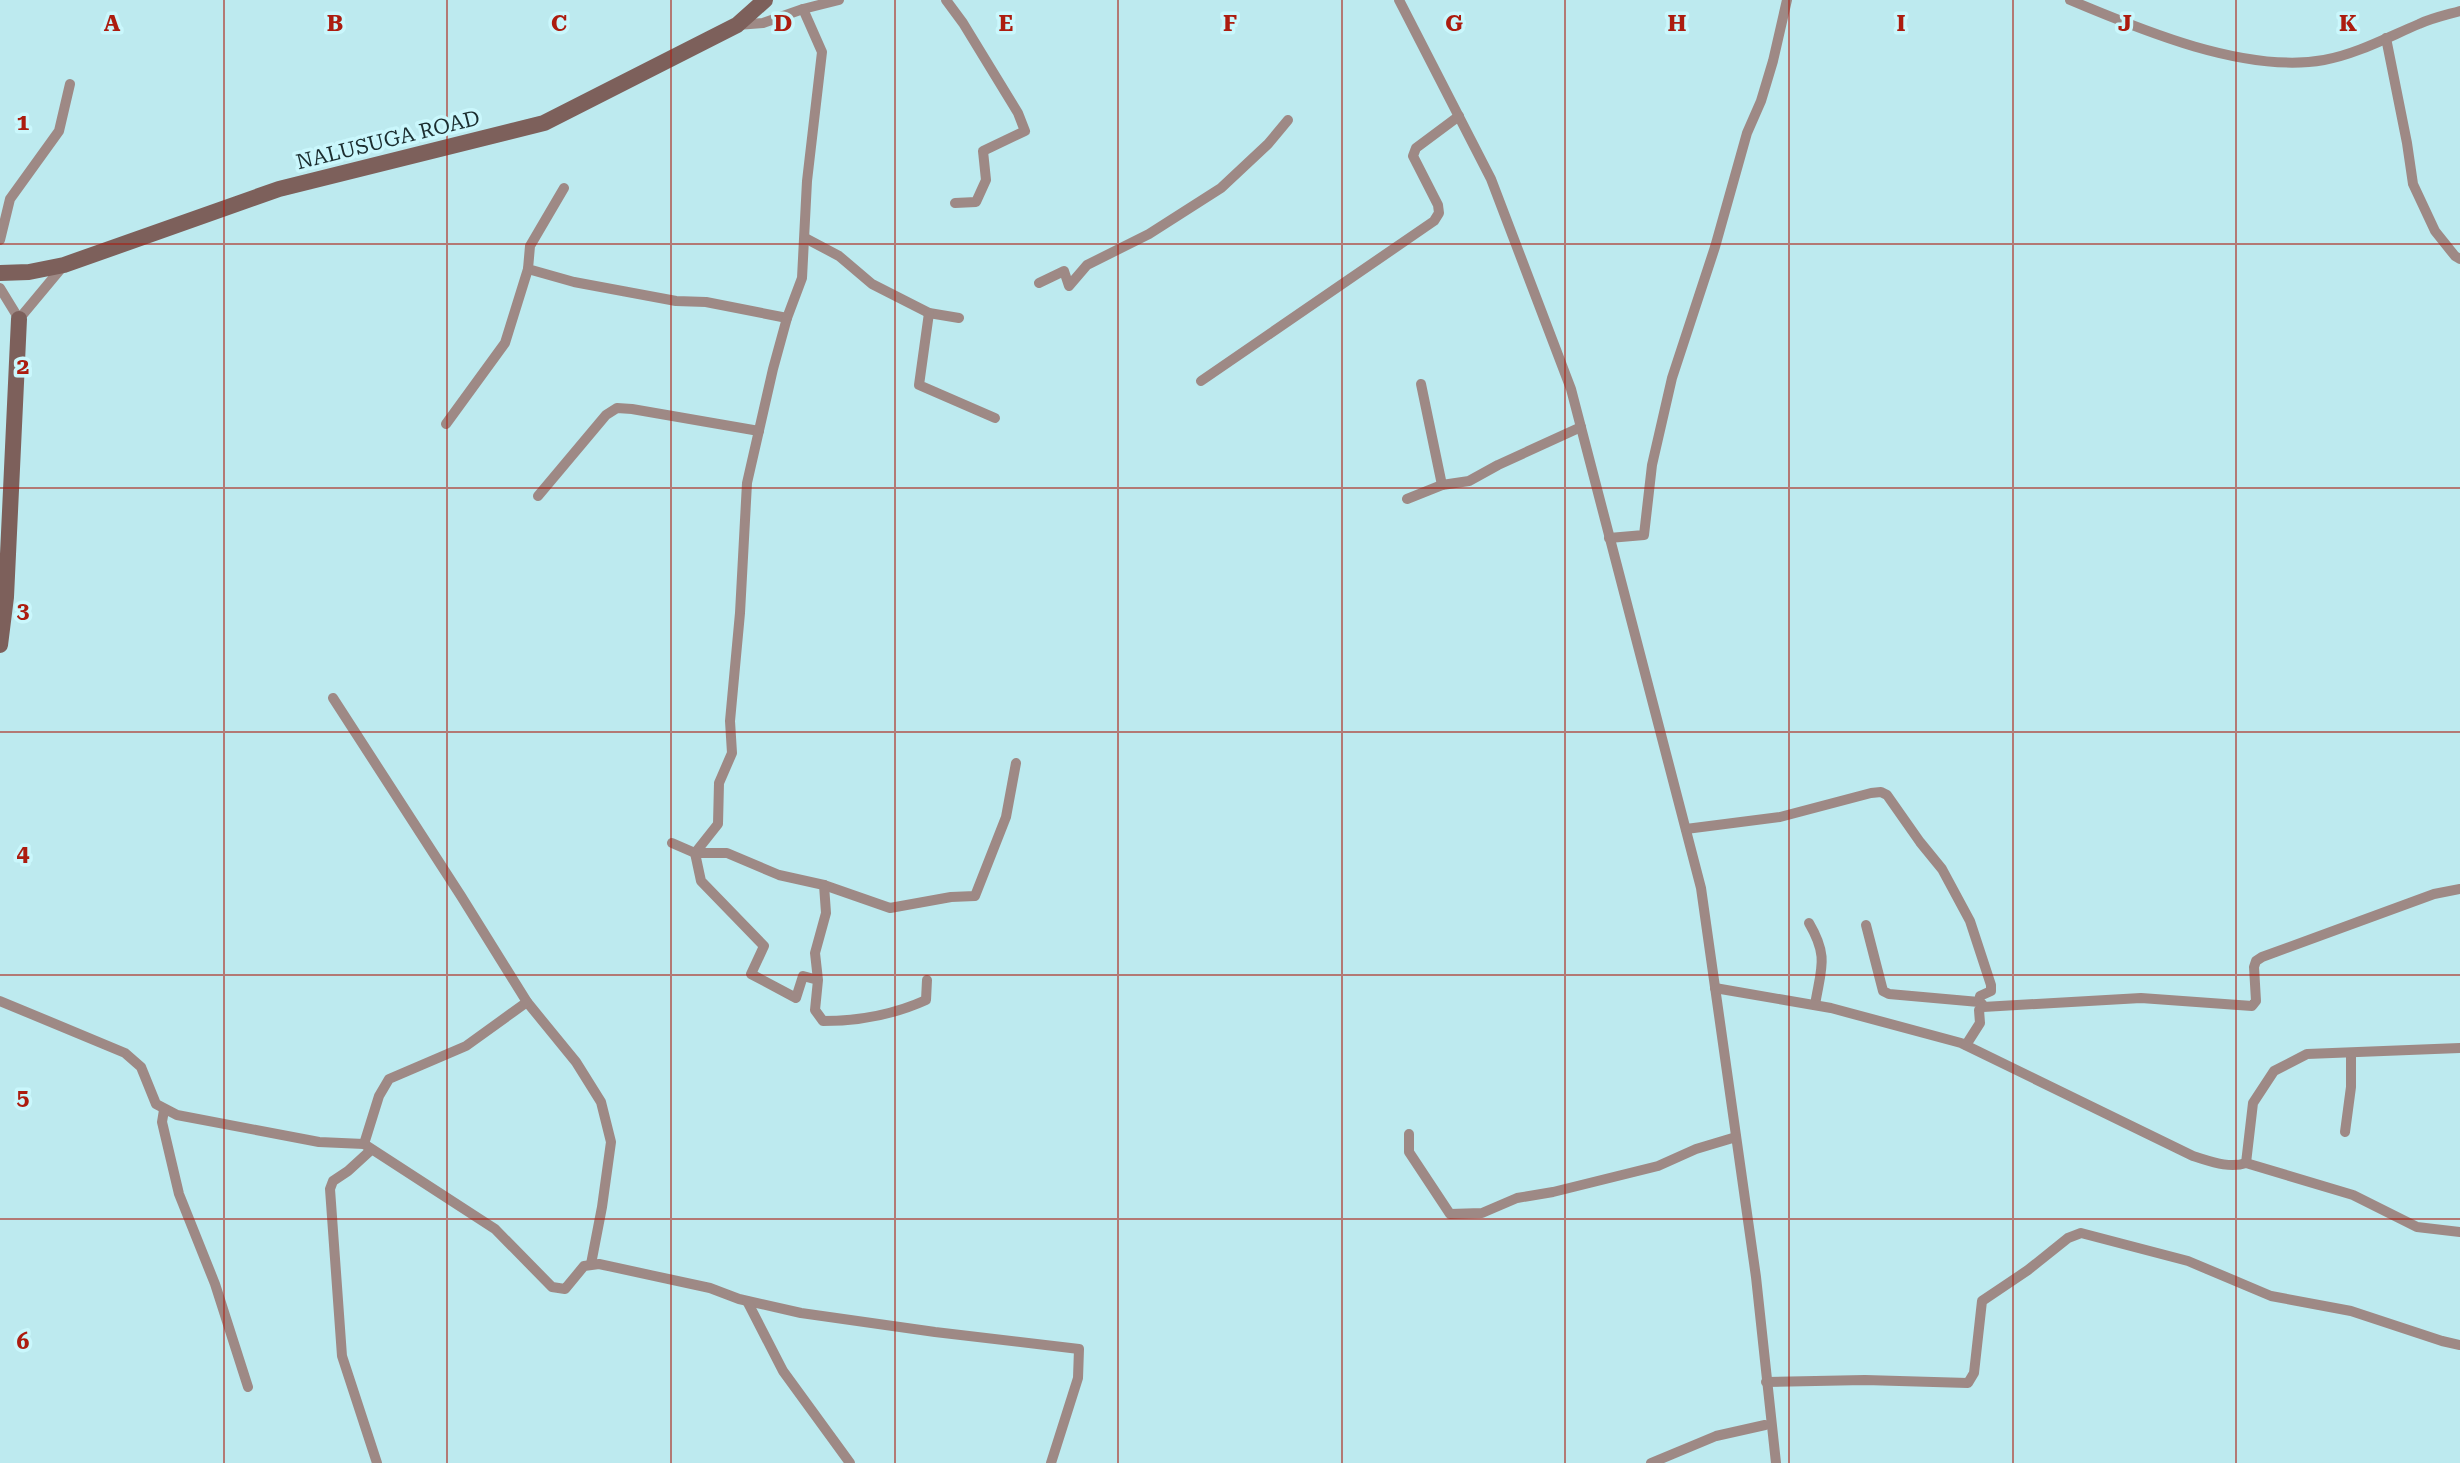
<svg xmlns="http://www.w3.org/2000/svg" width="2460" height="1463" font-family="'Roboto Serif',serif">
	<style>
		.lines { fill: none; stroke-linecap: round; stroke-linejoin: round }
		.street { stroke: #9e8985; stroke-width: 10 }
		.secondary { stroke: #7d605b; stroke-width: 16 }
		.grid { fill: none; stroke: #ac1c0f; stroke-width: 2; stroke-opacity: 0.55 }
		.labels { text-anchor: middle; dominant-baseline: central; stroke-width: 7; stroke-linejoin: round; paint-order: stroke }
		.street-label { font-size: 21px; fill: #1b2d2f; stroke: #caf7fc }
		.grid-label { font-size: 23px; text-anchor: middle; font-weight: bold; fill: #ac1c0f; stroke: #caf7fc; stroke-width: 7; stroke-linejoin: round; paint-order: stroke }
	</style>
	<rect width="100%" height="100%" fill="#bdeaef"/>
	<g class="lines">
		<g class="street">
			<path d="M946,0L963,23L1018,113L1025,131L983,151L986,180L976,202L955,203"/>
			<path d="M1399,0L1491,179L1571,389L1701,888L1756,1277L1776,1463"/>
			<path d="M2070,0C2141,30 2246,74 2324,60C2357,54 2388,37 2419,24C2432,18 2446,15 2460,11"/>
			<path d="M737,25L763,23L803,9L839,0"/>
			<path d="M2386,38L2407,143L2413,184L2435,231L2455,256L2460,259"/>
			<path d="M564,188L530,246L528,269L574,282L676,301L706,302L787,318"/>
			<path d="M805,238L839,256L872,284L929,313L959,318"/>
			<path d="M0,240L10,199L59,131L70,84"/>
			<path d="M1039,283L1064,271L1069,286L1087,265L1149,234L1221,188L1268,144L1288,120"/>
			<path d="M0,288L19,319L64,265"/>
			<path d="M929,313L919,385L995,418"/>
			<path d="M1201,381L1434,221L1439,213L1438,205L1413,156L1416,148L1459,116"/>
			<path d="M1421,384L1442,485"/>
			<path d="M446,424L505,343L528,269"/>
			<path d="M538,496L606,415L617,408L632,409L759,431"/>
			<path d="M1407,499L1442,485L1469,481L1498,465L1581,427"/>
			<path d="M1609,538L1644,535L1652,465L1672,378L1715,247L1747,133L1761,101L1773,61L1787,0"/>
			<path d="M333,698L461,896L527,1002L576,1062L601,1102L611,1142L602,1207L591,1264"/>
			<path d="M1686,829L1780,817L1871,793L1881,792L1887,795L1920,842L1942,869L1970,921L1991,985V991L1980,996L1979,1002"/>
			<path d="M672,843L695,853L718,824L719,783L732,753L730,721L740,613L747,483L773,369L787,318L802,278L807,181L822,52L803,9"/>
			<path d="M824,885L890,908L951,897L975,896L1006,817L1016,763"/>
			<path d="M1809,923C1829,957 1821,968 1815,1005"/>
			<path d="M1866,925L1883,991L1889,994L1979,1002L1982,1004"/>
			<path d="M818,980L815,953L826,913L824,885L779,875L727,853H695L701,881L764,946L751,974L796,998L803,976L818,980L815,1010L823,1021C859,1021 893,1015 926,1000L927,980"/>
			<path d="M1715,988L1831,1008L1961,1043L2193,1156C2210,1161 2229,1169 2246,1163L2353,1195L2417,1227L2460,1232"/>
			<path d="M0,1001L125,1053L141,1067L156,1104L177,1115L319,1142L364,1144L495,1229L552,1287L565,1289L584,1266L599,1264L710,1288L739,1299L801,1313L935,1332L1079,1349L1078,1378L1051,1463"/>
			<path d="M1966,1045L1980,1023L1979,1010L1983,1007L2141,998L2252,1006L2256,1001L2254,967L2256,961L2262,957L2434,894L2460,889"/>
			<path d="M164,1110L162,1122L179,1194L215,1284L248,1387"/>
			<path d="M2345,1132L2351,1087V1053"/>
			<path d="M1409,1134V1152L1450,1214L1482,1213L1517,1198L1553,1192L1658,1166L1696,1149L1736,1137"/>
			<path d="M364,1144L379,1096L389,1079L466,1046L527,1002"/>
			<path d="M371,1150L348,1171L333,1181L330,1189L342,1356L377,1463"/>
			<path d="M2246,1163L2253,1103L2274,1071L2307,1054L2460,1048"/>
			<path d="M747,1301L783,1371L850,1463"/>
			<path d="M1766,1382L1865,1380L1968,1383L1974,1373L1982,1301L2028,1270L2068,1238L2081,1233L2188,1261L2271,1296L2351,1311L2442,1341L2460,1345"/>
			<path d="M1651,1463L1716,1436L1765,1425"/>
		</g>
		<g class="secondary">
			<path d="M0,273L29,272L64,265L279,189L544,123L737,25L765,0"/>
			<path d="M0,645L6,597L19,319"/>
		</g>
	</g>
	<path class="grid" d="M224,0V1463M447,0V1463M671,0V1463M895,0V1463M1118,0V1463M1342,0V1463M1565,0V1463M1789,0V1463M2013,0V1463M2236,0V1463M0,244H2460M0,488H2460M0,732H2460M0,975H2460M0,1219H2460"/>
	<g class="labels">
		<g class="street-label">
			<text transform="translate(388 140) rotate(-14)">NALUSUGA ROAD</text>
		</g>
	</g>
	<g class="grid-label">
		<text x="112" y="31">A</text>
		<text x="335" y="31">B</text>
		<text x="559" y="31">C</text>
		<text x="783" y="31">D</text>
		<text x="1006" y="31">E</text>
		<text x="1230" y="31">F</text>
		<text x="1454" y="31">G</text>
		<text x="1677" y="31">H</text>
		<text x="1901" y="31">I</text>
		<text x="2125" y="31">J</text>
		<text x="2348" y="31">K</text>
		<text x="23" y="130">1</text>
		<text x="23" y="374">2</text>
		<text x="23" y="618">3</text>
		<text x="23" y="861">4</text>
		<text x="23" y="1105">5</text>
		<text x="23" y="1349">6</text>
	</g>
</svg>
